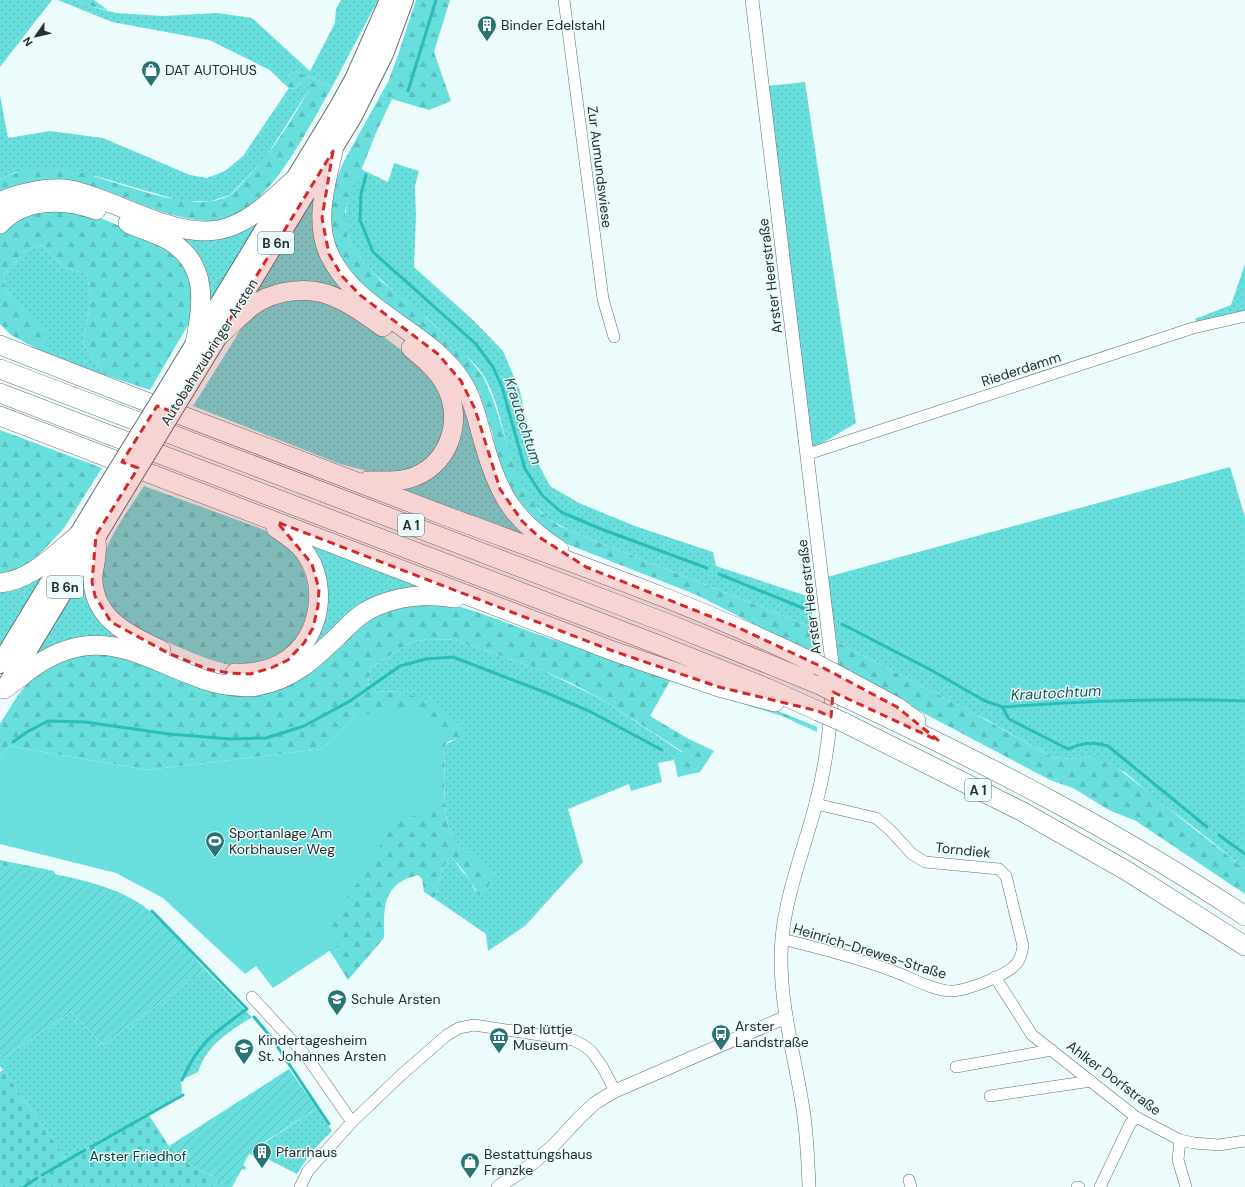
<svg xmlns="http://www.w3.org/2000/svg" width="1245" height="1187" font-family="'DM Sans',sans-serif">
	<style>
		.grass { fill: url(#grass-dots) }
		.forest { fill: url(#forest-firs) }
		.cemetery { fill: url(#cemetery-stones) }
		.garden { fill: url(#garden-furrows) }
		.pitch { fill: #69dfdd }
		.lines { fill: none; stroke-linecap: round; stroke-linejoin: round }
		.stream { stroke: #2bbdbb; stroke-width: 3 }
		.minor-casing { stroke: #626f6e; stroke-width: 12 }
		.tertiary-casing { stroke: #626f6e; stroke-width: 14 }
		.trunk-casing { stroke: #626f6e; stroke-width: 20 }
		.motorway-casing { stroke: #626f6e; stroke-width: 20 }
		.minor { stroke: #fff; stroke-width: 11 }
		.tertiary { stroke: #fff; stroke-width: 13 }
		.trunk { stroke: #fff; stroke-width: 18 }
		.motorway { stroke: #fff; stroke-width: 19 }
		.trunk-bridge-casing { stroke: #626f6e; stroke-width: 20; stroke-linecap: butt }
		.motorway-bridge-casing { stroke: #626f6e; stroke-width: 20; stroke-linecap: butt }
		.trunk-bridge { stroke: #fff; stroke-width: 18 }
		.motorway-bridge { stroke: #fff; stroke-width: 19 }
		.marked { fill: #d62828; fill-opacity: 0.2; stroke: #d62828; stroke-width: 3; stroke-dasharray: 8 5; stroke-linejoin: round }
		.labels { text-anchor: middle; dominant-baseline: central; stroke-width: 3; stroke-linejoin: round; paint-order: stroke }
		.shield { fill: #ecfbfb; stroke: #646c6c; stroke-width: 1 }
		.shield-label { font-size: 13px; font-weight: bold; fill: #292e2e }
		.poi-label { font-size: 14px; fill: #292e2e; stroke: #ecfbfb; text-anchor: start }
		.street-label { font-size: 14px; fill: #292e2e; stroke: #ecfbfb }
		.park-label { font-size: 14px; fill: #00403f; stroke: #ecfbfb }
		.water-label { font-size: 15px; font-style: italic; fill: #205857; stroke: #ecfbfb }
	</style>
	<defs>
		<pattern id="grass-dots" width="8" height="8" patternUnits="userSpaceOnUse"><rect width="8" height="8" fill="#69dfdd"/><path d="M2 2h.1M6 6h.1" fill="none" stroke="#5bc0be" stroke-width="1.8" stroke-linecap="round"/></pattern>
		<pattern id="forest-firs" width="22" height="20" patternUnits="userSpaceOnUse"><rect width="22" height="20" fill="#69dfdd"/><path d="M5 1l3.5 6h-7zM16 11l3.5 6h-7z" fill="#5bc0be"/></pattern>
		<pattern id="cemetery-stones" width="16" height="16" patternUnits="userSpaceOnUse"><rect width="16" height="16" fill="#69dfdd"/><path d="M2 7V4a2 2 0 0 1 4 0v3zM10 15v-3a2 2 0 0 1 4 0v3z" fill="#5bc0be"/></pattern>
		<pattern id="garden-furrows" width="10" height="10" patternUnits="userSpaceOnUse"><rect width="10" height="10" fill="#69dfdd"/><path d="M-1 1l2-2M0 10L10 0M9 11l2-2" fill="none" stroke="#5bc0be"/></pattern>
	</defs>
	<rect width="100%" height="100%" fill="#ecfbfb"/>
	<g class="grass">
		<path d="M0,0H52L0,67Z"/>
		<path d="M58,0H75L86,5L116,13L163,16L217,13L252,18L310,71L335,23L336,9L341,0H378L332,87L296,71L290,74L284,84L270,70L209,40L112,22Z"/>
		<path d="M805,82L856,423L811,450L768,86Z"/>
		<path d="M300,83L308,91L264,160L230,195L211,201H181L95,176L16,172L0,179V95L8,138L50,131L103,138L190,175L207,178L225,171L243,156L289,88L294,89Z"/>
		<path d="M394,163L419,171L415,186L416,216L414,267L473,320L503,351L520,391L532,452L550,486L579,503L635,526L713,552L716,566L810,597L814,628L588,538C572,531 554,525 541,512C504,477 508,418 484,376C476,364 464,353 453,343C441,332 430,320 417,310C392,289 363,269 349,238C339,215 352,190 361,169L388,182Z"/>
		<path d="M315,192L356,299L251,298Z"/>
		<path d="M264,214L206,315L170,230Z"/>
		<path d="M42,245L65,268L87,274L91,300L83,344L105,375L47,354L25,311L5,290L4,274L25,251Z"/>
		<path d="M1245,264V312L1197,324L1195,319L1231,305Z"/>
		<path d="M314,297L356,316L417,362L433,379L449,417L436,453L423,465L402,474H379L340,464L193,406L241,329L253,314L277,301Z"/>
		<path d="M447,371L534,539L491,528L479,518L389,488L448,455Z"/>
		<path d="M1230,467L1245,517V869L1195,828L1153,797L1126,773L1095,756L1075,759L1052,757L987,720L835,641L827,577Z"/>
		<path d="M292,533L442,591C412,589 383,594 358,611C319,637 306,672 254,680C186,689 133,621 62,644C52,647 42,654 33,660L30,658L87,564C89,567 86,571 86,575C86,589 90,604 98,615C111,634 132,641 151,649C203,674 261,700 306,647C320,631 326,605 323,584C320,570 313,556 304,546C301,542 295,538 292,533Z"/>
		<path d="M47,572L0,649V588Z"/>
		<path d="M428,639L454,640L542,670L603,700L683,753L674,760L658,763L662,782L631,791L629,784L568,809L583,862L525,926L488,951L486,934L435,899L442,868L451,857L471,882L475,891L489,882L497,874C486,867 455,845 451,834C441,809 445,771 445,745L458,738L400,692L375,691L368,684L370,668L412,642Z"/>
		<path d="M205,969L252,1017C228,1033 208,1043 198,1072L181,1080L182,1094L67,1160L3,1070L0,1066V1060L71,1012L103,1045Z"/>
		<path d="M317,1108L332,1131L312,1151L297,1174L252,1151Z"/>
	</g>
	<g class="forest">
		<path d="M75,0H94L108,10L86,5Z"/>
		<path d="M416,0H450L434,52L451,101L429,110L392,99L376,133L345,211L348,237L360,257L381,281L419,311L466,355L483,376L493,399L512,460L524,490L540,512L559,526L588,538L814,628L818,657L697,595L567,544L543,528L512,493L500,467L492,432L479,392L462,367L365,289L346,269L333,245L329,214L331,191L344,161L388,82L398,55Z"/>
		<path d="M296,71L332,87C308,128 277,194 234,216C220,224 196,221 181,217C141,208 105,185 65,180C55,179 13,192 0,195V179C15,172 36,165 53,167C101,171 187,219 230,195C235,192 240,185 245,180C271,154 290,123 308,91L300,83L294,89L289,88L284,84L290,74Z"/>
		<path d="M34,210L83,211L164,244L186,264L195,310L188,325L150,390L105,375L83,344L91,300L87,274L65,268L42,245L25,251L4,274L5,290L46,333L47,354L11,335L0,324V233Z"/>
		<path d="M0,430L102,468L64,528L44,550L24,567L0,576Z"/>
		<path d="M144,486L257,527C267,531 277,536 285,543C323,578 314,642 266,661C260,664 249,666 242,666C218,666 179,647 156,637C147,634 136,631 128,626C123,623 107,604 105,598C102,593 100,583 100,578C101,544 127,513 144,486Z"/>
		<path d="M441,602C483,611 521,630 561,642C647,670 735,691 817,727V732L782,716L670,681L650,716L687,738L714,751L700,772L678,777L674,760L683,752L603,700L573,684L542,670L454,640L428,639L412,642L370,668L368,684L375,691L400,692L436,703L462,726L461,738L449,741L445,745C445,770 441,811 451,834C456,846 486,866 497,874C488,883 489,888 480,896L462,869L451,857L442,868L435,899L424,892L422,879L418,875C382,884 384,906 384,938L348,980L314,926L356,715L322,749L147,770L9,746L0,758V724L16,698L32,677L69,655L113,653L213,690L350,632L389,608Z"/>
		<path d="M835,641L970,711L1052,757L1075,759L1095,756L1106,759L1245,869V894L1136,821L1109,810L1073,788L1050,780L838,668Z"/>
		<path d="M0,860L54,871L56,876L0,865Z"/>
	</g>
	<path class="cemetery" d="M3,1070L67,1160L148,1114L169,1146L191,1166L211,1175L226,1187H0V1072Z"/>
	<g class="garden">
		<path d="M0,865C47,873 113,880 150,911C170,928 187,950 205,969L103,1045L71,1012L0,1060Z"/>
		<path d="M289,1069L317,1108L252,1150L254,1153L252,1155L249,1154L243,1165L246,1167L245,1170L242,1169L232,1187H226L211,1175L191,1166L169,1146Z"/>
	</g>
	<path class="pitch" d="M421,709L443,733L440,808L393,822L364,874L327,924L340,944L273,988L256,966L245,974L163,898L116,873L0,844V758L9,746L147,770L322,749L356,715Z"/>
	<g class="lines">
		<g class="stream">
			<path d="M408,91L436,0"/>
			<path d="M366,175L361,194L360,220L373,252L476,344L493,367L502,387L525,469L542,495L561,512L601,529L707,568"/>
			<path d="M719,574L810,611"/>
			<path d="M842,624L931,670L985,701L1003,707C1083,701 1164,698 1245,701"/>
			<path d="M1002,707L1009,719L1068,749C1082,743 1094,741 1108,746L1207,827"/>
			<path d="M13,742L27,732L48,721L85,722L169,734L230,739L266,738L304,726L350,701L400,666L426,659L453,657L547,693L591,712L662,750"/>
			<path d="M1219,835L1245,854"/>
			<path d="M152,911L247,1009C214,1033 199,1042 182,1080"/>
			<path d="M254,1017L270,1036"/>
			<path d="M275,1043L329,1124"/>
			<path d="M91,1147L183,1095"/>
			<path d="M42,1175L85,1150"/>
			<path d="M24,1187L37,1178"/>
		</g>
		<defs>
			<g id="minor">
				<path d="M564,0L603,299L614,337"/>
				<path d="M808,454L1193,328L1245,316"/>
				<path d="M782,939C819,948 857,958 893,971C909,977 934,991 951,991C966,991 1008,975 1017,963C1021,958 1022,953 1023,946L1006,876L999,869L925,862L912,854L890,830L876,818L816,804"/>
				<path d="M995,977L1032,1035L1136,1117L1180,1140L1194,1143L1219,1145L1245,1141"/>
				<path d="M252,997L307,1057L352,1122"/>
				<path d="M956,1067L1052,1050"/>
				<path d="M990,1096L1091,1081"/>
				<path d="M1180,1140L1178,1160L1186,1187"/>
				<path d="M909,1180L911,1187"/>
				<path d="M300,1187L308,1171L352,1122L400,1076L447,1035L459,1028L474,1025L573,1040L583,1045L591,1051L602,1066L615,1091"/>
				<path d="M1077,1187H1079"/>
				<path d="M1100,1187L1130,1124L1136,1117"/>
			</g>
			<g id="tertiary">
				<path d="M752,0L832,663C833,712 828,759 815,807C804,849 786,894 782,938C777,994 793,1048 802,1103C807,1131 808,1159 809,1187"/>
				<path d="M498,1187L528,1167L553,1146L580,1117L595,1103L615,1091L786,1017"/>
			</g>
			<g id="trunk">
				<path d="M168,388L338,108L355,77L389,0"/>
				<path d="M183,394L353,116L384,54L404,0"/>
				<path d="M0,664L112,479"/>
				<path d="M5,688L127,486"/>
			</g>
			<g id="motorway">
				<path d="M333,151C326,183 314,222 329,254C356,312 427,329 461,380C473,399 477,419 483,440C498,494 512,519 559,550"/>
				<path d="M0,202C18,193 51,186 71,190C120,200 182,246 232,226C257,216 277,195 297,177"/>
				<path d="M128,223C141,229 157,234 170,241C210,266 202,306 195,344"/>
				<path d="M0,224C23,198 65,198 96,210"/>
				<path d="M220,335C231,325 241,315 252,306C276,289 312,285 339,299C355,306 369,317 383,327"/>
				<path d="M0,345C151,404 302,462 454,519C576,564 701,607 818,665"/>
				<path d="M0,369L669,624L820,685"/>
				<path d="M0,393L659,645L767,688L818,711"/>
				<path d="M0,416L613,651L719,687L775,702"/>
				<path d="M367,481C380,481 394,482 407,479C447,469 465,423 446,386C438,370 424,359 411,348"/>
				<path d="M96,535C96,542 97,548 96,554C96,563 92,572 93,581C95,620 131,636 161,650"/>
				<path d="M0,583C31,580 54,555 77,536"/>
				<path d="M235,673C253,674 272,670 287,660C321,636 329,584 304,551C296,541 286,535 276,528"/>
				<path d="M845,679L897,707L916,721"/>
				<path d="M4,689C16,681 27,671 38,664C95,627 134,652 189,674C210,683 234,689 257,686C293,680 315,658 340,634C347,627 355,618 365,612C393,596 423,593 455,598"/>
				<path d="M844,697C982,762 1118,831 1245,916"/>
				<path d="M843,722L1023,812L1127,871L1245,946"/>
			</g>
		</defs>
		<use href="#minor" class="minor-casing"/>
		<use href="#tertiary" class="tertiary-casing"/>
		<use href="#trunk" class="trunk-casing"/>
		<use href="#motorway" class="motorway-casing"/>
		<use href="#minor" class="minor"/>
		<use href="#tertiary" class="tertiary"/>
		<use href="#trunk" class="trunk"/>
		<use href="#motorway" class="motorway"/>
		<defs>
			<g id="trunk-bridge">
				<path d="M112,479L168,388"/>
				<path d="M127,486L183,394"/>
			</g>
			<g id="motorway-bridge">
				<path d="M818,665L845,679"/>
				<path d="M820,685L844,697"/>
				<path d="M818,711L843,722"/>
			</g>
		</defs>
		<use href="#trunk-bridge" class="trunk-bridge-casing"/>
		<use href="#motorway-bridge" class="motorway-bridge-casing"/>
		<use href="#trunk-bridge" class="trunk-bridge"/>
		<use href="#motorway-bridge" class="motorway-bridge"/>
	</g>
	<path class="marked" d="M333,151L322,218L329,254L342,276L360,295L438,354L461,381L475,409L500,489L522,521L539,537L586,567L737,627L818,665L897,707L939,741L833,692L831,717L818,711L719,687L613,651L277,522L312,564L319,589L318,606L313,628L304,643L288,660L271,668L250,674L229,673L207,669L168,653L111,622L95,596L92,582L96,535L138,468L122,462L157,406L173,412Z"/>
	<defs>
		<symbol id="building-pin" viewBox="-11 -11 22 30"><path d="M0 17L-7.5 6A9.5 9.5 0 1 1 7.5 6Z" fill="#297473" stroke="#ecfbfb"/><path d="M-4-6H4V6H1V3H-1V6H-4ZM-2.5-4.3h1.7v1.8h-1.7ZM.8-4.3h1.7v1.8H.8ZM-2.5-1h1.7V.8h-1.7ZM.8-1h1.7V.8H.8Z" fill="#fff"/></symbol>
		<symbol id="shop-pin" viewBox="-11 -11 22 30"><path d="M0 17L-7.5 6A9.5 9.5 0 1 1 7.5 6Z" fill="#297473" stroke="#ecfbfb"/><path d="M-5-2.5h2.3a2.7 3.5 0 0 1 5.4 0H5L5.5 6h-11ZM-1.5-2.5h3a1.5 2.3 0 0 0-3 0Z" fill="#fff"/></symbol>
		<symbol id="stadium-pin" viewBox="-11 -11 22 30"><path d="M0 17L-7.5 6A9.5 9.5 0 1 1 7.5 6Z" fill="#297473" stroke="#ecfbfb"/><path d="M0-5a6.5 5 0 1 0 0 10a6.5 5 0 1 0 0-10ZM-3.5-1.8h7v3.6h-7Z" fill="#fff"/></symbol>
		<symbol id="school-pin" viewBox="-11 -11 22 30"><path d="M0 17L-7.5 6A9.5 9.5 0 1 1 7.5 6Z" fill="#297473" stroke="#ecfbfb"/><path d="M0-5L7-2L0 1L-7-2ZM-4 1L0 2.5L4 1V4Q0 6-4 4Z" fill="#fff"/></symbol>
		<symbol id="bus-pin" viewBox="-11 -11 22 30"><path d="M0 17L-7.5 6A9.5 9.5 0 1 1 7.5 6Z" fill="#297473" stroke="#ecfbfb"/><path d="M-5-6H5V4H4V6H2V4H-2V6H-4V4H-5ZM-3.5-4V0h7V-4ZM-3.5 1.2v1.5H-2V1.2ZM2 1.2v1.5H3.5V1.2Z" fill="#fff"/></symbol>
		<symbol id="museum-pin" viewBox="-11 -11 22 30"><path d="M0 17L-7.5 6A9.5 9.5 0 1 1 7.5 6Z" fill="#297473" stroke="#ecfbfb"/><path d="M0-6L6-3V-2H-6V-3ZM-5-1h2V3h-2ZM-1-1h2V3h-2ZM3-1h2V3H3ZM-6 4H6V6H-6Z" fill="#fff"/></symbol>
	</defs>
	<g fill-rule="evenodd">
		<use href="#building-pin" x="476" y="14" width="22" height="30"/>
		<use href="#shop-pin" x="140" y="59" width="22" height="30"/>
		<use href="#stadium-pin" x="204" y="830" width="22" height="30"/>
		<use href="#school-pin" x="326" y="988" width="22" height="30"/>
		<use href="#bus-pin" x="710" y="1023" width="22" height="30"/>
		<use href="#museum-pin" x="488" y="1026" width="22" height="30"/>
		<use href="#school-pin" x="233" y="1037" width="22" height="30"/>
		<use href="#building-pin" x="251" y="1141" width="22" height="30"/>
		<use href="#shop-pin" x="459" y="1151" width="22" height="30"/>
	</g>
	<g class="labels">
		<g class="shield">
			<rect x="258" y="232" width="36" height="22" rx="3"/>
			<rect x="398" y="514" width="26" height="22" rx="3"/>
			<rect x="47" y="576" width="36" height="22" rx="3"/>
			<rect x="965" y="779" width="26" height="22" rx="3"/>
		</g>
		<g class="shield-label">
			<text x="276" y="243">B 6n</text>
			<text x="411" y="525">A 1</text>
			<text x="65" y="587">B 6n</text>
			<text x="978" y="790">A 1</text>
		</g>
		<g class="poi-label">
			<text x="501" y="25">Binder Edelstahl</text>
			<text x="165" y="70">DAT AUTOHUS</text>
			<text x="229" y="833">Sportanlage Am<tspan x="229" dy="16">Korbhauser Weg</tspan></text>
			<text x="351" y="999">Schule Arsten</text>
			<text x="735" y="1026">Arster<tspan x="735" dy="16">Landstraße</tspan></text>
			<text x="513" y="1029">Dat lüttje<tspan x="513" dy="16">Museum</tspan></text>
			<text x="258" y="1040">Kindertagesheim<tspan x="258" dy="16">St. Johannes Arsten</tspan></text>
			<text x="276" y="1152">Pfarrhaus</text>
			<text x="484" y="1154">Bestattungshaus<tspan x="484" dy="16">Franzke</tspan></text>
		</g>
		<g class="street-label">
			<text transform="translate(600 167) rotate(83)">Zur Aumundswiese</text>
			<text transform="translate(770 276) rotate(-97)">Arster Heerstraße</text>
			<text transform="translate(209 352) rotate(-58)">Autobahnzubringer Arsten</text>
			<text transform="translate(1021 369) rotate(-18)">Riederdamm</text>
			<text transform="translate(809 597) rotate(-97)">Arster Heerstraße</text>
			<text transform="translate(963 850) rotate(6)">Torndiek</text>
			<text transform="translate(870 951) rotate(17)">Heinrich-Drewes-Straße</text>
			<text transform="translate(1114 1078) rotate(37)">Ahlker Dorfstraße</text>
		</g>
		<g class="park-label">
			<text x="138" y="1156">Arster Friedhof</text>
		</g>
		<g class="water-label">
			<text transform="translate(523 421) rotate(72)">Krautochtum</text>
			<text transform="translate(1056 693) rotate(-3)">Krautochtum</text>
		</g>
	</g>
	<g transform="translate(36 36) rotate(236)" stroke="#ecfbfb" stroke-width="3" paint-order="stroke">
	<path d="M0-3L7 15L0 10L-7 15Z" fill="#292e2e"/>
	<text y="-6" font-size="11" font-weight="bold" text-anchor="middle" fill="#292e2e">N</text>
	</g>
</svg>
